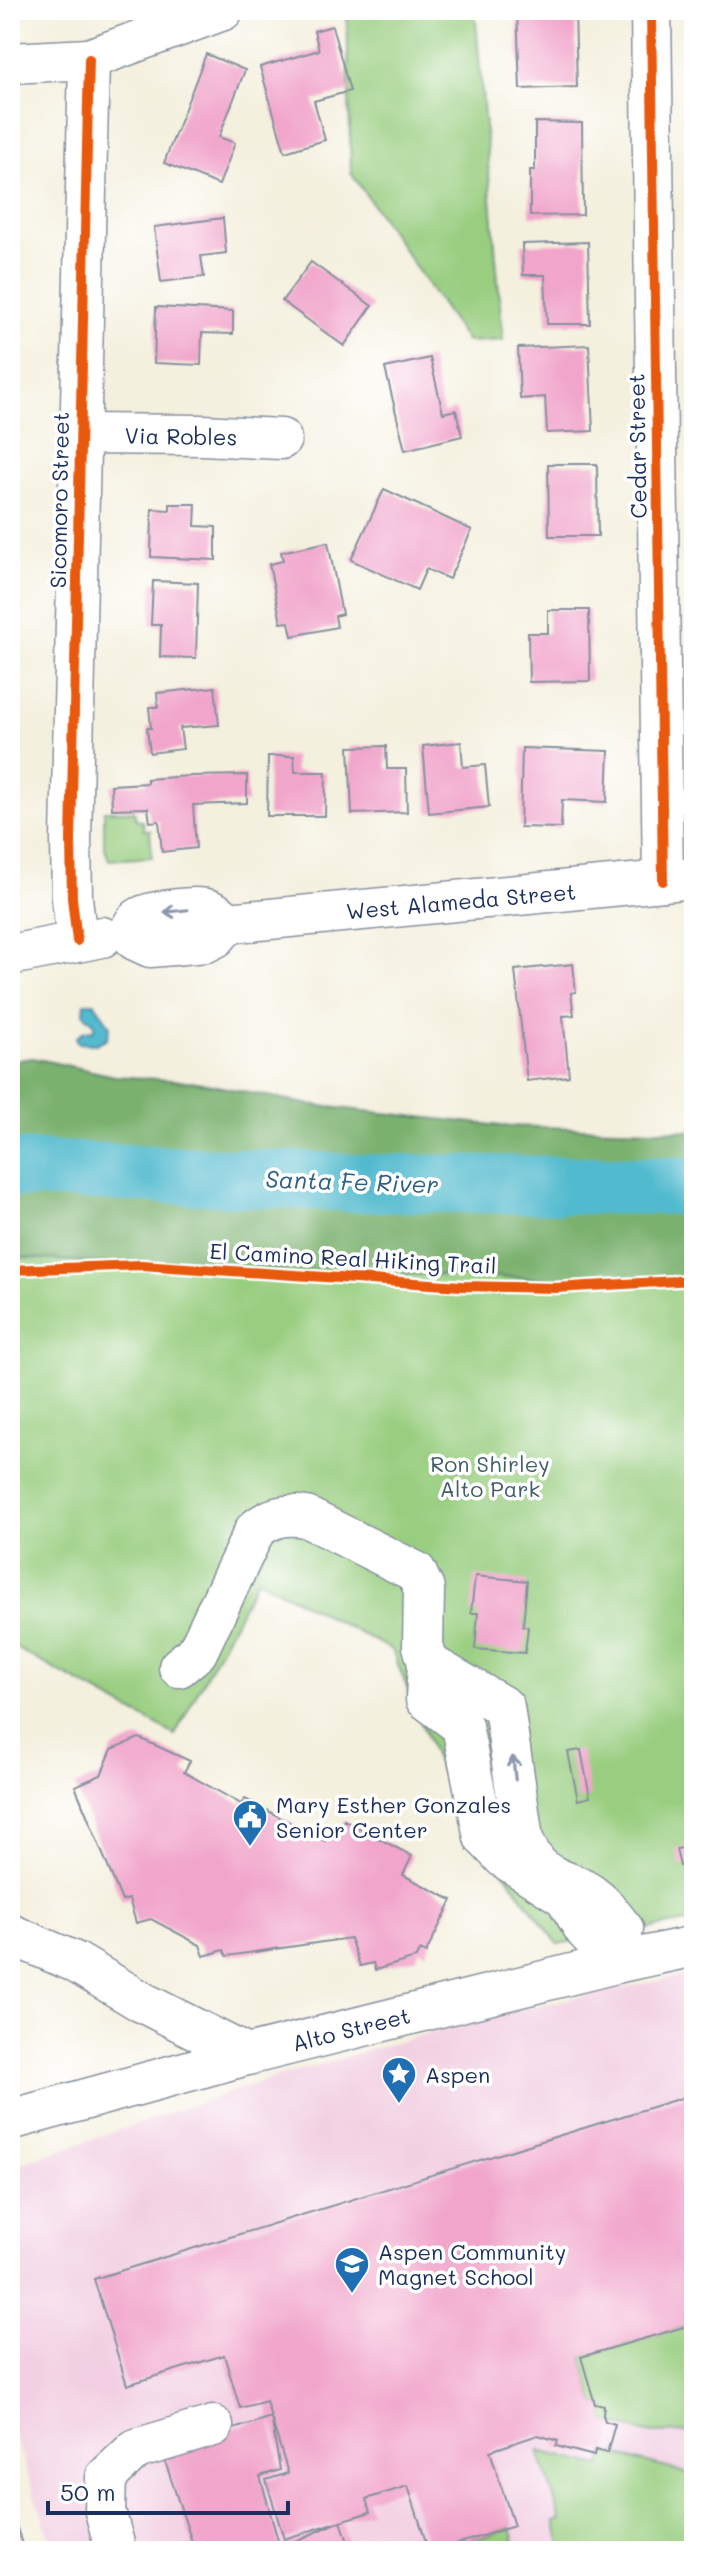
<svg xmlns="http://www.w3.org/2000/svg" width="704" height="2561" font-family="Mali,sans-serif">
	<style>
		.built { fill: #f2cfe2 }
		.green { fill: #99ce80; stroke: #5a7e6f; stroke-width: 2 }
		.forest { fill: #7ab16e; stroke: #4a7066; stroke-width: 2 }
		.water { fill: #51bace; stroke: #367496; stroke-width: 2 }
		.lines { fill: none; stroke-linecap: round; stroke-linejoin: round }
		.river { stroke: #51bace; stroke-width: 58 }
		.building { fill: #f1a5cb }
		.minor-casing { stroke: #88909e; stroke-width: 43 }
		.minor { stroke: #fff; stroke-width: 40 }
		.cycleway-casing { stroke: #fff; stroke-width: 15 }
		.cycleway { stroke: #e8590c; stroke-width: 10 }
		.oneway { stroke: #8d97ae }
		.labels { text-anchor: middle; dominant-baseline: central; stroke-width: 7; stroke-linejoin: round; paint-order: stroke }
		.street-label { font-size: 22px; fill: #1b2f5e; stroke: #fff }
		.park-label { font-size: 22px; fill: #415f68; stroke: #fff }
		.poi-label { font-size: 22px; fill: #1b2f5e; stroke: #fff; text-anchor: start }
		.water-label { font-size: 24px; font-style: italic; fill: #2e6085; stroke: #fff }
	</style>
	<rect width="100%" height="100%" fill="#fff"/>
	<filter id="ink" filterUnits="userSpaceOnUse"><feTurbulence type="fractalNoise" baseFrequency=".0125" numOctaves="2"/><feDisplacementMap in="SourceGraphic" scale="16" xChannelSelector="R" yChannelSelector="G"/><feConvolveMatrix kernelMatrix="1 2 1 2 8 2 1 2 1" color-interpolation-filters="sRGB"/></filter>
	<filter id="wash" filterUnits="userSpaceOnUse"><feTurbulence type="fractalNoise" baseFrequency=".006" numOctaves="4" result="noise"/><feDisplacementMap in="SourceGraphic" scale="32" xChannelSelector="R" yChannelSelector="G"/><feGaussianBlur stdDeviation="1.8" result="paint"/><feColorMatrix in="noise" values="0 0 0 0 0 0 0 0 0 0 0 0 0 0 0 0 0 1.4 0 .05"/><feComposite in="paint" operator="in"/></filter>
	<g filter="url(#wash)">
		<rect width="100%" height="100%" fill="#f4f0de"/>
		<path class="built" d="M694,1973V2551H54L10,2423V2167L267,2080L491,2015Z"/>
		<g class="green">
			<path d="M347,10H475L503,340L467,342L351,173Z"/>
			<path d="M104,811H134L136,819L143,822L144,830H150L152,857L109,860L104,845Z"/>
			<path d="M10,1257L141,1265L647,1282L694,1279V1921L558,1944L455,1807L392,1650L257,1579L175,1735L10,1645Z"/>
			<path d="M694,2324V2432L647,2433L605,2421L603,2415L604,2407L595,2404L581,2357Z"/>
			<path d="M539,2451L601,2466L605,2452L694,2475V2551H563L555,2522L561,2520Z"/>
			<path d="M511,2528L518,2551H434Z"/>
		</g>
		<path class="forest" d="M33,1058L115,1076L197,1082L311,1105L501,1126L694,1131V1279L647,1282L141,1265L10,1257V1061Z"/>
		<path class="water" d="M85,1003H95L110,1026L107,1038L96,1044L79,1043L76,1038L84,1031L94,1030V1023L84,1014Z"/>
		<g class="lines">
			<path class="river" d="M10,1168L357,1183L694,1186"/>
		</g>
		<g id="blocks">
			<g class="building">
				<path d="M517,10H575L577,87L520,89Z"/>
				<path d="M332,26L350,91L314,101L325,140L285,152L260,67L319,50L314,31Z"/>
				<path d="M206,54L245,70L219,137L235,143L219,185L164,163Z"/>
				<path d="M535,122L582,123L583,215L530,216V170H535Z"/>
				<path d="M223,218L226,253L201,256L204,277L161,282L154,227Z"/>
				<path d="M588,242L590,324H547L545,275H523L522,244Z"/>
				<path d="M311,262L372,306L344,346L282,301Z"/>
				<path d="M156,307L233,311V334L202,333L201,365L154,363Z"/>
				<path d="M589,345L593,431L547,433L545,397L520,399L518,348Z"/>
				<path d="M430,358L443,413L456,410L462,436L405,450L385,368Z"/>
				<path d="M548,464H597L598,536H549Z"/>
				<path d="M384,489L472,530L449,579L426,569L417,590L351,560Z"/>
				<path d="M170,504H196L195,526L216,527V560L151,557L152,509L170,510Z"/>
				<path d="M328,542L342,614L335,616L337,627L292,636L289,622L281,623L269,564L283,561L281,552Z"/>
				<path d="M153,581L198,583L196,658L160,657L161,625H151Z"/>
				<path d="M548,610H589L590,681L529,682L528,633H548Z"/>
				<path d="M215,687L219,725L180,728L183,749L150,753L147,728H151L149,707H158L157,693Z"/>
				<path d="M461,742L463,767L485,765L489,807L429,813L423,746Z"/>
				<path d="M386,746L387,769H406L407,812L352,814L349,747Z"/>
				<path d="M522,748L609,751L607,802L562,800L561,828L520,827Z"/>
				<path d="M268,756H294L295,772H326L325,816H267Z"/>
				<path d="M247,775V803L193,805L196,848L162,852L159,821L150,822L148,808L112,809L111,785L147,783V779L190,776Z"/>
				<path d="M573,964L576,992L571,993L574,1015L563,1016L569,1076L527,1081L515,970Z"/>
				<path d="M475,1576L527,1581L523,1626L528,1627L525,1653L475,1649L478,1613H471Z"/>
				<path d="M139,1738L190,1761L184,1772L241,1804L245,1799L325,1841L328,1835L336,1839L344,1820L412,1856L403,1875L452,1900L426,1953L420,1950L416,1958L375,1970L373,1963L360,1966L350,1938L227,1956L224,1950L204,1956L200,1945L151,1919L136,1923L129,1899L122,1901L75,1786L101,1775L112,1749Z"/>
				<path d="M581,1750L590,1797L578,1800L568,1752Z"/>
				<path d="M694,1846V1863L680,1866L676,1849Z"/>
				<path d="M694,2094V2324L581,2357L595,2404L604,2406L603,2415L605,2421L615,2424L607,2453L595,2450L594,2456L556,2446L558,2441L538,2435L490,2451L514,2526L434,2551H429L408,2486L366,2499L370,2512L341,2521L351,2551H195L162,2452L271,2417L280,2470L260,2476L280,2548L341,2521L284,2539L266,2480L288,2473L271,2417L266,2401L240,2408L224,2355L127,2385L94,2279Z"/>
				<path d="M10,2508H11L24,2551H10Z"/>
			</g>
		</g>
	</g>
	<g filter="url(#ink)">
		<use href="#blocks" fill-opacity="0" stroke="#88909e" stroke-width="2"/>
		<g class="lines">
			<defs>
				<g id="minor">
					<path d="M651,10L663,881"/>
					<path d="M10,63L89,59L223,10"/>
					<path d="M80,434L203,435L281,439"/>
					<path d="M130,932C132,926 135,920 141,917C151,911 195,906 206,909C215,911 221,916 228,923L694,878"/>
					<path d="M130,932L135,940L150,947L206,942L216,937L228,923"/>
					<path d="M77,941L72,898L71,840L89,59"/>
					<path d="M10,955L102,937"/>
					<path d="M428,1663L504,1707L523,1839C542,1888 567,1873 598,1900C608,1908 615,1920 623,1929L616,1963"/>
					<path d="M179,1667L197,1652L255,1530C272,1516 285,1514 306,1517L416,1572L424,1589L423,1646L428,1663L426,1699L462,1726L484,1837L504,1858L565,1897L585,1930L616,1963"/>
					<path d="M10,1934L75,1962L142,2002L247,2055"/>
					<path d="M10,2120L247,2055L616,1963L694,1946"/>
					<path d="M116,2551L105,2511L106,2477L136,2449L213,2426"/>
				</g>
			</defs>
			<use href="#minor" class="minor-casing"/>
			<use href="#minor" class="minor"/>
			<defs>
				<g id="cycleway">
					<path d="M651,10L663,881"/>
					<path d="M77,941L72,898L71,840L89,59"/>
					<path d="M10,1270L141,1265L461,1286L555,1288L694,1280"/>
				</g>
			</defs>
			<use href="#cycleway" class="cycleway-casing"/>
			<use href="#cycleway" class="cycleway"/>
		</g>
		<defs><path id="oneway-shaft" d="M-6 0H5M1.5-3L5.5 0L1.5 3" fill="none" stroke-width="1.6" stroke-linecap="round" stroke-linejoin="round" transform="scale(2)"/></defs>
		<g class="oneway">
			<use href="#oneway-shaft" transform="translate(176 911) rotate(174)"/>
			<use href="#oneway-shaft" transform="translate(514 1768) rotate(-96)"/>
		</g>
	</g>
	<defs>
		<symbol id="civic-pin" viewBox="-11 -11 22 30"><path d="M0 17L-7.5 6A9.5 9.5 0 1 1 7.5 6Z" fill="#1f6fb2" stroke="#fff"/><path d="M-.6-6.5H3V-4.5H.6V-3L4-1V1h2V6H-6V1h2V-1L-.6-3ZM-1.2 2.5V6h2.4V2.5Z" fill="#fff"/></symbol>
		<symbol id="sight-pin" viewBox="-11 -11 22 30"><path d="M0 17L-7.5 6A9.5 9.5 0 1 1 7.5 6Z" fill="#1f6fb2" stroke="#fff"/><path d="M0-6L1.8-2.2L6-1.7L2.9 1.2L3.7 5.4L0 3.3L-3.7 5.4L-2.9 1.2L-6-1.7L-1.8-2.2Z" fill="#fff"/></symbol>
		<symbol id="school-pin" viewBox="-11 -11 22 30"><path d="M0 17L-7.5 6A9.5 9.5 0 1 1 7.5 6Z" fill="#1f6fb2" stroke="#fff"/><path d="M0-5L7-2L0 1L-7-2ZM-4 1L0 2.5L4 1V4Q0 6-4 4Z" fill="#fff"/></symbol>
	</defs>
	<g fill-rule="evenodd">
		<use href="#civic-pin" x="230" y="1797" width="40" height="54"/>
		<use href="#sight-pin" x="379" y="2054" width="40" height="54"/>
		<use href="#school-pin" x="332" y="2244" width="40" height="54"/>
	</g>
	<g class="labels">
		<g class="street-label">
			<text transform="translate(181 436) rotate(1)">Via Robles</text>
			<text transform="translate(637 446) rotate(-91)">Cedar Street</text>
			<text transform="translate(59 500) rotate(-89)">Sicomoro Street</text>
			<text transform="translate(461 901) rotate(-5)">West Alameda Street</text>
			<text transform="translate(353 1258) rotate(3)">El Camino Real Hiking Trail</text>
			<text transform="translate(351 2029) rotate(-14)">Alto Street</text>
		</g>
		<g class="park-label">
			<text x="490" y="1463">Ron Shirley<tspan x="490" dy="25">Alto Park</tspan></text>
		</g>
		<g class="poi-label">
			<text x="276" y="1804">Mary Esther Gonzales<tspan x="276" dy="25">Senior Center</tspan></text>
			<text x="425" y="2074">Aspen</text>
			<text x="378" y="2251">Aspen Community<tspan x="378" dy="25">Magnet School</tspan></text>
		</g>
		<g class="water-label">
			<text transform="translate(352 1181) rotate(2)">Santa Fe River</text>
		</g>
	</g>
	<rect width="704" height="2561" fill="none" stroke="#fff" stroke-width="40"/>
	<path d="M48 2501v12h240v-12" fill="none" stroke="#1b2f5e" stroke-width="4"/>
	<text x="60" y="2501" font-size="24" fill="#1b2f5e" stroke="#ffffff" stroke-width="6" paint-order="stroke">50 m</text>
</svg>
